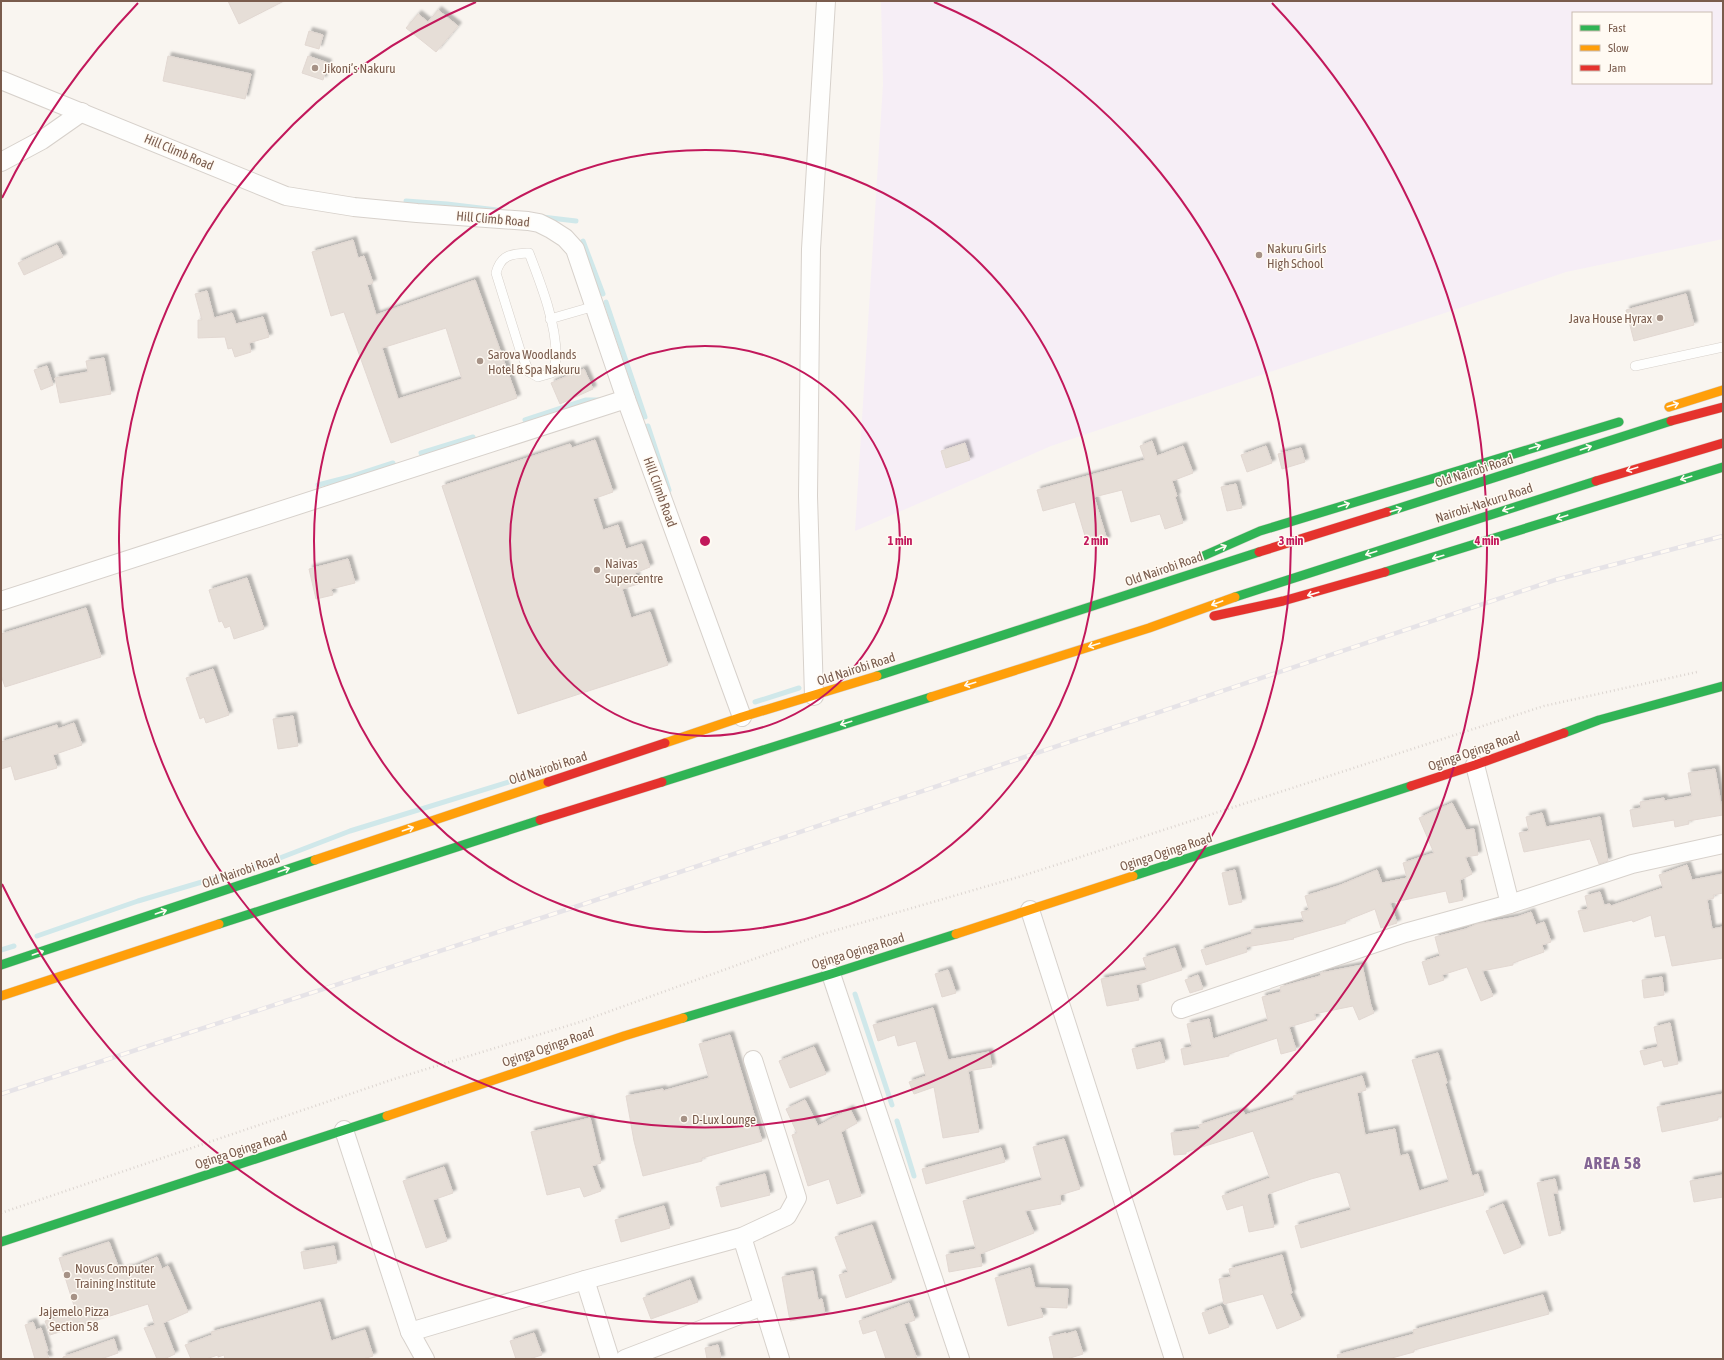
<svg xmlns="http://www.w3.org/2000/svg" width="1724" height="1360" font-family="'Asap Condensed',sans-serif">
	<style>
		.education { fill: #f6eef6; fill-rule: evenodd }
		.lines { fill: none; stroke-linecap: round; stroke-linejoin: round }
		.stream { stroke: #d0e8ea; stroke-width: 5 }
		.building { fill: #e6ded7; stroke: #e2d8d2; fill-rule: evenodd; filter: url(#shadow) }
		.lane-casing { stroke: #d7d1cb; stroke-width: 10 }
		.street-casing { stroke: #d7d1cb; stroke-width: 20 }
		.fast-casing { stroke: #d9d2cb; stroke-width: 10 }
		.slow-casing { stroke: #d9d2cb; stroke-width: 10 }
		.jam-casing { stroke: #d9d2cb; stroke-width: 10 }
		.path { stroke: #dcd5d0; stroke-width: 2.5; stroke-dasharray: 1 3; stroke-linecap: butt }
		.lane { stroke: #fefefd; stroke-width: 9 }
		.street { stroke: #fefefd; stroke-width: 18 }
		.fast { stroke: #30b455; stroke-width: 9 }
		.slow { stroke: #ff9f0a; stroke-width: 9 }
		.jam { stroke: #e5322d; stroke-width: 9 }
		.rail-casing { stroke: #e6e3e7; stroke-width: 4.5 }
		.rail { stroke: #fffaf3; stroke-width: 3; stroke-dasharray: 9; stroke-linecap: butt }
		.oneway { stroke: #fffaf3 }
		.ring { fill: none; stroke: #c2185b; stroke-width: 2 }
		.poi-dot { fill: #a69286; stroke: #fffaf3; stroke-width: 1.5 }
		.labels { text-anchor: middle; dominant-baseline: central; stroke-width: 3; stroke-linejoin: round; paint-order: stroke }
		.poi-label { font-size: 13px; fill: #7a5c4d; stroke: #fffaf3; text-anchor: start }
		.street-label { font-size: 13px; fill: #7a5c4d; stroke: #fffaf3 }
		.district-label { font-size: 17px; font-weight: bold; letter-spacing: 1px; fill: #846695; stroke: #fffaf3 }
		.centre { fill: #c2185b; stroke: #fffaf3; stroke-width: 2 }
		.ring-label { font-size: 12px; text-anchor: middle; font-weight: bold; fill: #c2185b; stroke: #fffaf3; stroke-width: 3; stroke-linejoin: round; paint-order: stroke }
	</style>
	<defs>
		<filter id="shadow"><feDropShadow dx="3.5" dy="-3.5" stdDeviation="1" flood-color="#0004"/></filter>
	</defs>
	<rect width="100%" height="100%" fill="#f9f5f0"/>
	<path class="education" d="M881,1H1723V239L1566,272L1051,446L855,531L883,84ZM1573,13H1711V83H1573Z"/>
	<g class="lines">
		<g class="stream">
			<path d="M406,201L447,204L497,210"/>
			<path d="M542,217L576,221"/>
			<path d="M583,241L603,294"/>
			<path d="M606,302L645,417"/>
			<path d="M525,420L586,400H601"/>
			<path d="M648,426L669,490"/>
			<path d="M421,453L473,437"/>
			<path d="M318,485L353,476L393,463"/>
			<path d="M755,702L799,688"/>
			<path d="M37,936L138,901L272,861L350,831L538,773"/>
			<path d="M1,950L14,946"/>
			<path d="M855,994L892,1105"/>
			<path d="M897,1121L914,1176"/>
		</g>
	</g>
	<g class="building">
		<path d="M228,1H284L239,24Z"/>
		<path d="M438,10L458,26L436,52L406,28L418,14L428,22Z"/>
		<path d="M309,31L323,35L319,49L305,45Z"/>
		<path d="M168,56L251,74L245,99L163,81Z"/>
		<path d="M308,56L328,63L323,80L302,73Z"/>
		<path d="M353,240L358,258L364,256L373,283L367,285L376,315L475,280L517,398L391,443L344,312L331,316L312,252ZM446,328L462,379L398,399L382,348Z"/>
		<path d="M57,245L63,257L24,275L18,263Z"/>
		<path d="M207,291L214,318L232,313L236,324L263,317L269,337L249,343L251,352L235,357L232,348L228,349L225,337L198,338V320H202L195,294Z"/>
		<path d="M1686,294L1694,325L1634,341L1626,310Z"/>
		<path d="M104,358L111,394L60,403L55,378L88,372L86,361Z"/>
		<path d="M47,366L53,385L41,390L34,370Z"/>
		<path d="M584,369L593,389L560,404L551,383Z"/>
		<path d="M595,440L613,492L593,499L603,530L618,525L626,549L642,544L650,567L635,573L638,584L622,589L631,618L650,612L668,665L518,714L442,486L570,444L572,448Z"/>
		<path d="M1152,441L1157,456L1183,446L1193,473L1172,481L1177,496L1175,497L1183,523L1165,529L1160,514L1131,522L1122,490L1094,497L1107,540L1088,546L1075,502L1043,511L1037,490L1145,460L1140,446Z"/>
		<path d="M965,443L970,460L946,468L941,451Z"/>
		<path d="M1266,446L1272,463L1247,472L1241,455Z"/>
		<path d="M1301,448L1305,462L1282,469L1278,454Z"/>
		<path d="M1236,484L1242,508L1227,511L1221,487Z"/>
		<path d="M348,559L355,583L331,589L333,595L316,599L309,569Z"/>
		<path d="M247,578L264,629L234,639L230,626L225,628L222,621L219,622L209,590Z"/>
		<path d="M86,608L101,657L5,687L1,675V634Z"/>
		<path d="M213,669L229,715L206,723L204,717L200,719L186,678Z"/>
		<path d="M293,716L298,746L278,749L273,719Z"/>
		<path d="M74,723L82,745L53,755L57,768L15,780L11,766L1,769V742L57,725L58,729Z"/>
		<path d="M1715,769L1723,815L1688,821L1689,824L1675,827L1674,820L1633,827L1630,810L1641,808L1640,802L1664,798V801L1692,796L1688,773Z"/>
		<path d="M1452,803L1466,830L1474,829L1478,855L1465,857L1472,874L1460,880L1463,900L1449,903L1446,891L1390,903L1397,923L1381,928L1375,909L1345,921L1346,923L1293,938L1294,939L1246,947L1247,952L1206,965L1201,950L1252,934L1251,930L1304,922L1301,912L1309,910L1305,896L1338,886L1377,870L1382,883L1407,878L1403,863L1434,853L1419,818Z"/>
		<path d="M1542,813L1546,827L1600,817L1608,861L1599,864L1590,839L1524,852L1519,833L1529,831L1526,817Z"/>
		<path d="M1687,865L1692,880L1723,874V893L1713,895L1714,898L1707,900L1712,929L1723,927V958L1672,966L1665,935L1655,937L1651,915L1633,922L1632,920L1584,932L1578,911L1588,909L1585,896L1600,892L1604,905L1610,904L1611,906L1663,888L1659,875Z"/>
		<path d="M1235,870L1242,902L1229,905L1222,873Z"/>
		<path d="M1531,912L1536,925L1544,922L1551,942L1542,945L1544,952L1513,963V965L1482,971L1493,996L1481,1001L1467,967L1442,975L1444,980L1429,985L1422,962L1440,956L1435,937L1466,929L1477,924L1517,917Z"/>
		<path d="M1175,948L1182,970L1136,985L1139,1000L1107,1006L1101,979L1147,970L1143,958Z"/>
		<path d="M1362,965L1371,1006L1374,1013L1359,1020L1353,1006L1314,1014L1316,1019L1289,1027L1296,1050L1281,1054L1277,1038L1229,1054V1056L1184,1065L1181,1049L1192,1047L1187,1024L1209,1019L1213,1039L1268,1021L1262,997L1281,992L1280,987L1320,976L1321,973Z"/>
		<path d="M948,970L956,993L942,997L935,974Z"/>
		<path d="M1198,975L1203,989L1190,993L1185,980Z"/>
		<path d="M1662,977L1664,995L1644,998L1642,980Z"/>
		<path d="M933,1008L948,1060L989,1052L992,1067L968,1071L979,1132L943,1138L934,1087L914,1094L909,1082L926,1076L916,1041L898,1046L895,1035L878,1041L873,1025Z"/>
		<path d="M1670,1023L1678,1064L1664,1067L1662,1060L1644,1065L1640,1051L1658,1047L1654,1027Z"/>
		<path d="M730,1035L762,1141L702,1158V1161L643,1176L634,1141L626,1096L663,1089V1091L709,1078L699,1044Z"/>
		<path d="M1160,1042L1165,1062L1137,1069L1132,1049Z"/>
		<path d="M814,1047L826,1074L790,1088L779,1061Z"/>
		<path d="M1438,1053L1447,1083L1445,1084L1472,1176L1478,1174L1484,1195L1301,1248L1295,1226L1351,1210L1340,1173H1338L1337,1172L1311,1179L1268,1194L1267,1196L1274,1227L1249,1232L1243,1205L1227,1210L1222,1196L1270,1178L1253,1131L1186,1152V1154L1174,1155L1171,1133L1200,1129L1199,1125L1243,1111L1245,1115L1294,1100L1293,1096L1362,1076L1366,1090L1357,1093L1365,1135L1395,1129L1400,1156L1408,1154L1419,1191L1449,1182L1412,1060Z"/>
		<path d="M1723,1094V1116L1718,1117V1120L1662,1132L1657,1107Z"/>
		<path d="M805,1100L818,1126L850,1109L857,1123L841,1132L861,1196L837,1204L829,1179L808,1186L792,1135L797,1133L786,1109Z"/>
		<path d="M590,1118L601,1163L592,1166L601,1191L584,1197L580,1187L547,1195L531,1132Z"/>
		<path d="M1064,1139L1080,1189L1060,1195L1061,1204L1025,1211L1034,1233L980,1254L982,1266L949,1272L946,1255L976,1249L963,1201L1042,1180L1033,1147Z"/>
		<path d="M1001,1148L1005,1162L926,1184L922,1169Z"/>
		<path d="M444,1167L453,1193L433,1200L447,1241L426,1248L403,1181Z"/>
		<path d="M765,1174L770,1195L721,1207L716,1187Z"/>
		<path d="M1723,1175V1197L1694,1202L1690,1181Z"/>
		<path d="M1555,1179L1558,1193H1553L1561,1233L1549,1236L1537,1183Z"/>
		<path d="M1503,1204L1521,1247L1504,1254L1486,1211Z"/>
		<path d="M664,1206L670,1228L621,1242L615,1220Z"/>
		<path d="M872,1225L892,1282L846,1298L839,1275L848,1272L835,1237Z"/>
		<path d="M109,1242L120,1271L129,1268V1269L157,1257L162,1269L168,1266L188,1312L163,1323L175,1354L164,1359H157L144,1328L155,1325L148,1304L50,1335L45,1321L76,1312L59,1258Z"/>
		<path d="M334,1246L337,1263L304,1269L301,1252Z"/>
		<path d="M1282,1255L1292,1293L1290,1294L1301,1319L1277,1329L1263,1294L1224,1304L1219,1279L1231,1277L1229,1269Z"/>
		<path d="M1030,1268L1035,1288L1068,1289L1067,1308L1040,1307L1043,1317L1008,1326L995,1278Z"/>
		<path d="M813,1271L818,1300L822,1299L825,1315L790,1321L782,1277Z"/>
		<path d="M690,1280L698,1302L651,1319L643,1298Z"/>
		<path d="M1543,1295L1549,1314L1414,1350V1352L1388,1359H1338L1337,1355L1414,1334L1413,1330Z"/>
		<path d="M320,1302L331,1341L365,1330L373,1356L363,1359H225L224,1355L218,1357V1355L206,1359H191L185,1345L212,1335L211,1332Z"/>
		<path d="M909,1303L915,1320L904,1324L917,1359H886L876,1330L863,1334L859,1321Z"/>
		<path d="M1221,1306L1229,1327L1209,1334L1202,1313Z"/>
		<path d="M33,1322L36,1330L41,1328L48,1351H46L49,1359H35L25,1325Z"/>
		<path d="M1076,1331L1083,1354L1067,1359H1054L1049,1337L1066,1333V1334Z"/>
		<path d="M534,1333L542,1355L529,1359H516L510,1341Z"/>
		<path d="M114,1339L118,1353L101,1359H63V1357Z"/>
		<path d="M718,1345L721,1359H707L705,1348Z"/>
	</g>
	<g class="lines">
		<defs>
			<g id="lane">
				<path d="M529,253C541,284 557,325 556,358C556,363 553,368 552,373L538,377L529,372L520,350L496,273C501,254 512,254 529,253Z"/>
				<path d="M550,319L595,306"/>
				<path d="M1635,366L1723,347"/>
			</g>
			<g id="street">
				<path d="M1,80L286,196L354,207L417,213L528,221L539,223L551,229L565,238L575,249L626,399L742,717"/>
				<path d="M1,162L42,140L82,112"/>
				<path d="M1,601L626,399"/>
				<path d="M814,696L808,496L810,322L811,249L826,1"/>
				<path d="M1475,765L1510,904"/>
				<path d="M1030,910L1174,1359"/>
				<path d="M831,974L960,1359"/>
				<path d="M1181,1009L1405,933L1510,904L1632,864L1723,844"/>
				<path d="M344,1130L410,1332L425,1359"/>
				<path d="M742,1237L780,1359"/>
				<path d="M585,1280L610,1359"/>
				<path d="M410,1332L585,1280L742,1237L787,1216L797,1198L753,1060"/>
				<path d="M625,1359L763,1306"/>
			</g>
			<g id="fast">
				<path d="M1387,512L1671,421"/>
				<path d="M1201,557L1260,531L1619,422"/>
				<path d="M1385,572L1723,467"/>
				<path d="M1235,597L1596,481"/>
				<path d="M877,676L1259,552"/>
				<path d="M1564,733L1599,720L1723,686"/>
				<path d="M662,782L931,697"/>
				<path d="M1133,876L1411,786"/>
				<path d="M219,924L540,820"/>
				<path d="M1,965L315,860"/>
				<path d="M683,1018L831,974L956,934"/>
				<path d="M1,1242L387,1116"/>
			</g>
			<g id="slow">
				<path d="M1669,407L1723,390"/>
				<path d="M931,697L1149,628L1235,597"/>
				<path d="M665,743L742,717L877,676"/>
				<path d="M315,860L548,782"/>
				<path d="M956,934L1133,876"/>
				<path d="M1,996L219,924"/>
				<path d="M387,1116L624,1036L683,1018"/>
			</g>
			<g id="jam">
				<path d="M1671,421L1723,407"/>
				<path d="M1596,481L1723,443"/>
				<path d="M1259,552L1387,512"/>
				<path d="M1214,616L1283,601L1385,572"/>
				<path d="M548,782L665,743"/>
				<path d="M1411,786L1475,765L1564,733"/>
				<path d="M540,820L662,782"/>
			</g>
		</defs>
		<use href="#lane" class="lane-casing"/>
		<use href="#street" class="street-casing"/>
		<use href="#fast" class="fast-casing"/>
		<use href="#slow" class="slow-casing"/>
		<use href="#jam" class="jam-casing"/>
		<path class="path" d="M1,1213L394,1079L580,1022L823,934L1022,876L1544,706L1697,672"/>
		<use href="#lane" class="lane"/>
		<use href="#street" class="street"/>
		<use href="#fast" class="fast"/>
		<use href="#slow" class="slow"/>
		<use href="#jam" class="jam"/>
		<defs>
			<path id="rail" d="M1,1094L584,904L1555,580L1723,536"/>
		</defs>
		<use href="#rail" class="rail-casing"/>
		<use href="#rail" class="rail"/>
	</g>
	<defs><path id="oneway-shaft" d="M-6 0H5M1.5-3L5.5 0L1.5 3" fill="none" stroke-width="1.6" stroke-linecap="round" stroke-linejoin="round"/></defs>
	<g class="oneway">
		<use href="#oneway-shaft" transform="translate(1673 405) rotate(-17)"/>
		<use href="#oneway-shaft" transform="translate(1535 447) rotate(-17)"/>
		<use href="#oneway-shaft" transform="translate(1586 448) rotate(-19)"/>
		<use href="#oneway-shaft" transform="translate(1632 469) rotate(162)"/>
		<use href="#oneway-shaft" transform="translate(1686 478) rotate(163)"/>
		<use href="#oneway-shaft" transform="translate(1344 505) rotate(-17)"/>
		<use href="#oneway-shaft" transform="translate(1508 509) rotate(162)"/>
		<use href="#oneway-shaft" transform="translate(1396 510) rotate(-18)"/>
		<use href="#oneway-shaft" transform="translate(1562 517) rotate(162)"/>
		<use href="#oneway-shaft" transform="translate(1221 548) rotate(-24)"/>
		<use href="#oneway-shaft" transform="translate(1371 553) rotate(162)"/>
		<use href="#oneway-shaft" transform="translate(1438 557) rotate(164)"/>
		<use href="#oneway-shaft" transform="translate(1313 594) rotate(164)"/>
		<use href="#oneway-shaft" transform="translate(1217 603) rotate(160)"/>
		<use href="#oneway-shaft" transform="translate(1094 645) rotate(163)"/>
		<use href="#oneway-shaft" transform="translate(970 684) rotate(163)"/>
		<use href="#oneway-shaft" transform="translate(846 723) rotate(163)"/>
		<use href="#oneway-shaft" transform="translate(408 829) rotate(-19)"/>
		<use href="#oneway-shaft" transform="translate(284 870) rotate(-19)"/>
		<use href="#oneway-shaft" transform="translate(161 912) rotate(-19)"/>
		<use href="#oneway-shaft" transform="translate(38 953) rotate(-19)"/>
	</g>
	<g class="ring">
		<circle cx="705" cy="541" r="195"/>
		<circle cx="705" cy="541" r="391"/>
		<path d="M934 2A586 586 0 1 1 476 2"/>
		<path d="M2 198A782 782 0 0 1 138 3M1272 3A782 782 0 1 1 2 884"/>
	</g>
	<g class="poi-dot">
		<circle cx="315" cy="68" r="4"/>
		<circle cx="1259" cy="255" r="4"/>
		<circle cx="1660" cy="318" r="4"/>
		<circle cx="480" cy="361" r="4"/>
		<circle cx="597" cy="570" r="4"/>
		<circle cx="684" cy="1119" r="4"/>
		<circle cx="67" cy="1275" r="4"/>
		<circle cx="74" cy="1297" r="4"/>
	</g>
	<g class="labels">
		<g class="poi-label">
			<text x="323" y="68">Jikoni’s Nakuru</text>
			<text x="1267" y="248">Nakuru Girls<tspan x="1267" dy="15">High School</tspan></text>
			<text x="1652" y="318" text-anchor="end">Java House Hyrax</text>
			<text x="488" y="354">Sarova Woodlands<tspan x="488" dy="15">Hotel &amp; Spa Nakuru</tspan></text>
			<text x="605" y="563">Naivas<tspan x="605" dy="15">Supercentre</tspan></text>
			<text x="692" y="1119">D-Lux Lounge</text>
			<text x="75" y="1268">Novus Computer<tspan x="75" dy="15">Training Institute</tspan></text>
			<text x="74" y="1311" text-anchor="middle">Jajemelo Pizza<tspan x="74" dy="15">Section 58</tspan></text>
		</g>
		<g class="street-label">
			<text transform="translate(179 152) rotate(23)">Hill Climb Road</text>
			<text transform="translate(493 219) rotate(5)">Hill Climb Road</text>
			<text transform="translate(1474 471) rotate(-18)">Old Nairobi Road</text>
			<text transform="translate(660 492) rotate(70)">Hill Climb Road</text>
			<text transform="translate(1484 503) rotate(-18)">Nairobi-Nakuru Road</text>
			<text transform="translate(1164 569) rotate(-19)">Old Nairobi Road</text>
			<text transform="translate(856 669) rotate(-18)">Old Nairobi Road</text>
			<text transform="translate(1474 751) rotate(-19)">Oginga Oginga Road</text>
			<text transform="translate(548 768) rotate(-18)">Old Nairobi Road</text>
			<text transform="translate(1166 852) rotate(-18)">Oginga Oginga Road</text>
			<text transform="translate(241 871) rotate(-19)">Old Nairobi Road</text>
			<text transform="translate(858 951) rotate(-17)">Oginga Oginga Road</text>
			<text transform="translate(548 1047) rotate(-19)">Oginga Oginga Road</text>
			<text transform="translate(241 1150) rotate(-18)">Oginga Oginga Road</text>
		</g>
		<g class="district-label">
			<text x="1613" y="1163">AREA 58</text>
		</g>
	</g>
	<circle cx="705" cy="541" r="6" class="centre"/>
	<g class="ring-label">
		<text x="900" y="545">1 min</text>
		<text x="1096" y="545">2 min</text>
		<text x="1291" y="545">3 min</text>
		<text x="1487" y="545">4 min</text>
	</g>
	<rect width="1724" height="1360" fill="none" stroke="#7a5c4d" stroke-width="4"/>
	<rect x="1572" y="12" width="140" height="72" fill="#fffaf3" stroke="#cabbb1"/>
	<rect x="1580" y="25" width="20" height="6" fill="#30b455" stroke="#cabbb1"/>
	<text x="1608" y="32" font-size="12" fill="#7a5c4d">Fast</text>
	<rect x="1580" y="45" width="20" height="6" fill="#ff9f0a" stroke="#cabbb1"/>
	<text x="1608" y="52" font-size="12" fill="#7a5c4d">Slow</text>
	<rect x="1580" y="65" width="20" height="6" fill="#e5322d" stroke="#cabbb1"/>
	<text x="1608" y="72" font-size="12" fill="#7a5c4d">Jam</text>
</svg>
